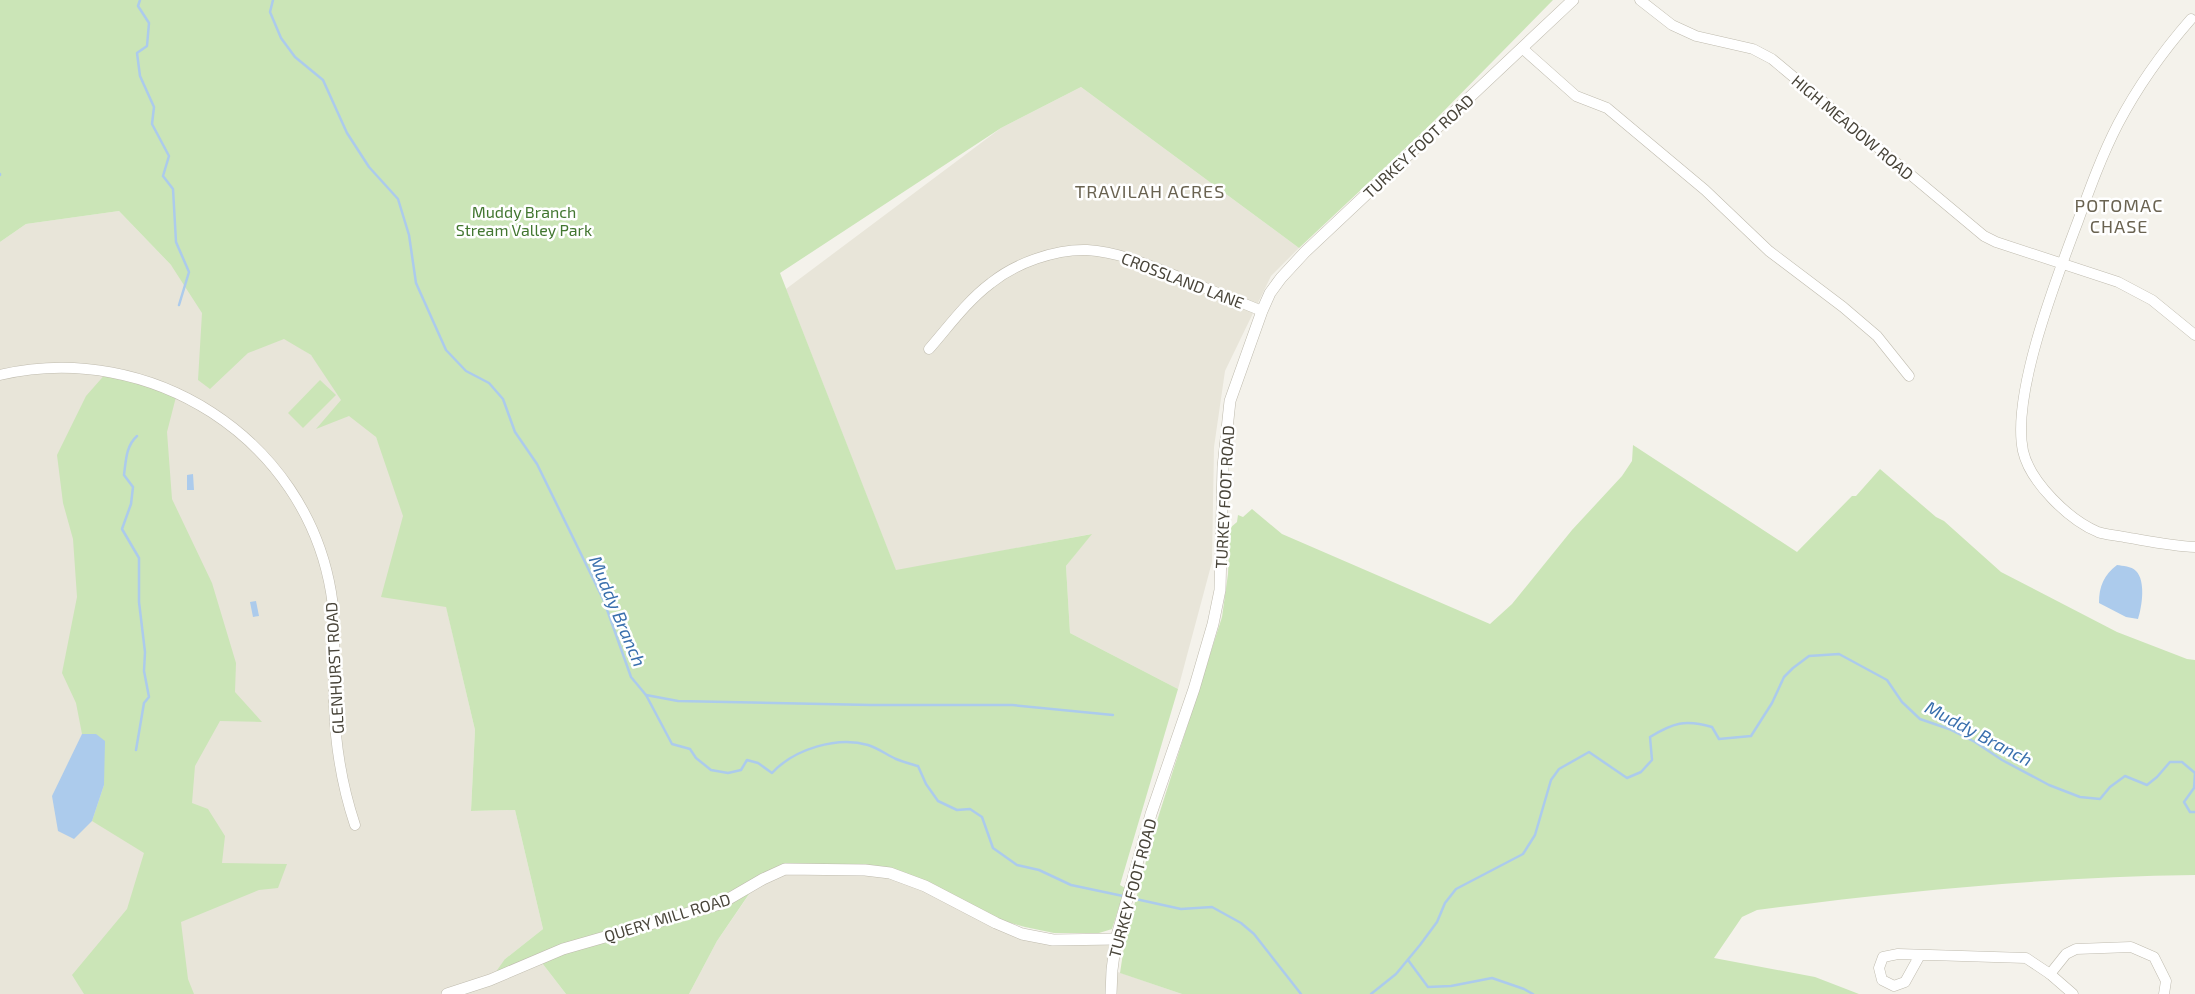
<svg xmlns="http://www.w3.org/2000/svg" width="2195" height="994" font-family="'Exo 2',sans-serif">
	<style>
		.residential { fill: #e8e5d9 }
		.green { fill: #cbe5b7 }
		.water { fill: #accbec }
		.lines { fill: none; stroke-linecap: round; stroke-linejoin: round }
		.stream { stroke: #accbec; stroke-width: 2.5 }
		.minor-casing { stroke: #bfbbae; stroke-width: 11 }
		.tertiary-casing { stroke: #bfbbae; stroke-width: 12 }
		.minor { stroke: #fff; stroke-width: 10 }
		.tertiary { stroke: #fff; stroke-width: 11 }
		.labels { text-anchor: middle; dominant-baseline: central; stroke-width: 5; stroke-linejoin: round; paint-order: stroke }
		.street-label { font-size: 16px; fill: #484439; stroke: #fff }
		.park-label { font-size: 16px; fill: #427630; stroke: #fff }
		.neighbourhood-label { font-size: 18px; letter-spacing: 1px; fill: #6a6351; stroke: #fff }
		.water-label { font-size: 18px; font-style: italic; fill: #396fad; stroke: #fff }
	</style>
	<rect width="100%" height="100%" fill="#f4f2eb"/>
	<g class="residential">
		<path d="M1081,87L1299,248L1271,276L1225,371L1214,447L1212,562L1178,689L1070,633L1066,566L1091,534L896,571L786,289L1001,128Z"/>
		<path d="M119,211L171,265L311,355L376,437L446,606L475,730L471,811L515,810L543,929L505,959H539L566,994H0V242L26,224Z"/>
		<path d="M785,869L890,873L1022,934L1116,939L1112,970L1182,994H689L717,941L750,893Z"/>
	</g>
	<g class="green">
		<path d="M0,0H1553L1430,125L1299,248L1081,87L1001,128L780,273L896,570L1092,534L1066,566L1070,633L1178,689L1120,885L1125,888L1112,929L1099,933H1054L1025,927L996,919L889,868L762,875L717,941L689,994H566L539,959L490,980L505,959L543,929L515,810L471,811L475,730L446,607L381,597L403,516L376,437L349,416L316,429L341,400L311,355L284,339L248,353L210,389L198,380L202,313L171,265L119,211L26,224L0,242Z"/>
		<path d="M108,371L177,393L167,432L172,499L212,583L236,663L235,692L262,722L220,721L195,766L192,803L208,809L225,836L222,863L287,864L278,888L259,890L181,922L188,979L194,994H84L72,975L127,909L144,853L92,821L104,785L96,734H82L76,703L62,673L77,597L73,539L63,503L57,455L86,396Z"/>
		<path d="M320,380L336,395L303,428L288,413Z"/>
		<path d="M1633,445L1797,552L1852,496H1856L1880,469L1936,517L1944,521L2001,572L2117,632L2187,659L2195,660V875C2048,877 1903,891 1757,910L1742,917L1714,958L1815,977L1859,994H1182L1120,973L1125,940L1156,824L1222,617L1228,574L1230,528L1237,522L1238,515L1243,517L1252,509L1282,534L1490,624L1512,604L1572,530L1622,476L1632,461Z"/>
	</g>
	<g class="water">
		<path d="M193,474L194,490H187V475Z"/>
		<path d="M2117,565C2123,566 2131,566 2136,571C2146,581 2142,607 2138,619L2126,617L2099,603C2099,586 2104,575 2117,565Z"/>
		<path d="M256,601L259,616L253,617L250,602Z"/>
		<path d="M82,734H96L105,741L104,785L92,821L74,839L58,831L52,796Z"/>
	</g>
	<g class="lines">
		<g class="stream">
			<path d="M140,0L138,6L149,23L147,46L137,53L140,76L154,107L152,124L169,156L163,176L173,189L176,242L189,272L179,305"/>
			<path d="M273,0L270,12L281,38L295,57L323,80L347,133L369,167L398,199L409,235L416,283L446,350L466,371L489,383L503,399L515,432L537,464L604,601L631,677L646,695L672,744L690,749L696,758L711,770L728,773L741,770L747,760L758,763L772,773C794,749 837,736 868,745C878,748 887,755 896,759C903,762 911,764 918,766L926,784L938,801L957,810L970,809L982,817L993,848L1017,865L1039,870L1071,885L1123,896"/>
			<path d="M0,174V175"/>
			<path d="M646,695L678,701L871,705H1012L1113,715"/>
			<path d="M136,750L144,703L149,697L144,671L145,652L139,602V558L122,529L131,504L133,487L124,475C126,460 126,446 137,436"/>
			<path d="M1131,898L1181,909L1212,907L1241,923L1254,934L1301,994"/>
			<path d="M1408,960L1428,987L1451,986L1492,978L1524,989L1533,994"/>
			<path d="M1371,994L1396,974L1420,945L1437,922L1445,903L1456,889L1523,854L1535,835L1551,780L1559,769L1589,752L1627,778L1641,772L1652,760L1650,737C1673,723 1685,719 1712,727L1719,739L1751,736L1772,703L1784,677L1793,668L1809,656L1839,654L1887,680L1902,702L1920,719L1949,729L1975,742L2002,760L2049,785L2080,797L2100,799L2110,787L2125,776L2147,785L2157,777L2170,762H2182L2195,773L2194,788L2184,802L2190,812H2195"/>
		</g>
		<defs>
			<g id="minor">
				<path d="M1640,0L1672,25L1696,36L1753,49L1772,59L1984,236L1996,242L2118,282L2152,300L2195,335"/>
				<path d="M2191,19C2163,51 2138,86 2118,124C2102,155 2090,188 2078,221C2057,277 2011,394 2023,451C2030,482 2069,520 2098,532C2106,535 2116,535 2124,537C2148,541 2171,546 2195,547"/>
				<path d="M1522,48L1576,96L1607,108L1705,190L1769,251L1843,307L1877,336L1909,376"/>
				<path d="M929,349C949,326 967,301 991,283C1016,263 1055,249 1087,250C1120,252 1151,266 1181,278C1208,289 1235,300 1262,311"/>
				<path d="M0,375C150,340 305,438 331,592C337,629 333,665 334,702C335,743 342,786 355,825"/>
				<path d="M1920,955L1905,982L1894,986L1882,980L1879,968L1883,957L1898,954L2026,958L2050,974L2073,994"/>
				<path d="M2050,974L2066,954L2076,949L2131,947L2154,957L2166,981L2164,994"/>
			</g>
			<g id="tertiary">
				<path d="M447,994L490,980L563,949L720,904L763,879L785,869L865,870L890,873L925,886L996,923L1022,934L1053,940L1116,939"/>
				<path d="M1111,994L1112,970L1116,939L1151,814L1194,689L1213,624L1220,590L1223,467L1230,401L1262,311L1270,293L1281,278L1305,252L1573,0"/>
			</g>
		</defs>
		<use href="#minor" class="minor-casing"/>
		<use href="#tertiary" class="tertiary-casing"/>
		<use href="#minor" class="minor"/>
		<use href="#tertiary" class="tertiary"/>
	</g>
	<g class="labels">
		<g class="street-label">
			<text transform="translate(1853 127) rotate(40)">HIGH MEADOW ROAD</text>
			<text transform="translate(1418 146) rotate(-43)">TURKEY FOOT ROAD</text>
			<text transform="translate(1183 280) rotate(21)">CROSSLAND LANE</text>
			<text transform="translate(1224 497) rotate(-87)">TURKEY FOOT ROAD</text>
			<text transform="translate(334 668) rotate(-93)">GLENHURST ROAD</text>
			<text transform="translate(1132 888) rotate(-75)">TURKEY FOOT ROAD</text>
			<text transform="translate(667 917) rotate(-17)">QUERY MILL ROAD</text>
		</g>
		<g class="park-label">
			<text x="524" y="211">Muddy Branch<tspan x="524" dy="18">Stream Valley Park</tspan></text>
		</g>
		<g class="neighbourhood-label">
			<text x="1150" y="191">TRAVILAH ACRES</text>
			<text x="2119" y="205">POTOMAC<tspan x="2119" dy="21">CHASE</tspan></text>
		</g>
		<g class="water-label">
			<text transform="translate(618 611) rotate(67)">Muddy Branch</text>
			<text transform="translate(1979 733) rotate(28)">Muddy Branch</text>
		</g>
	</g>
</svg>
